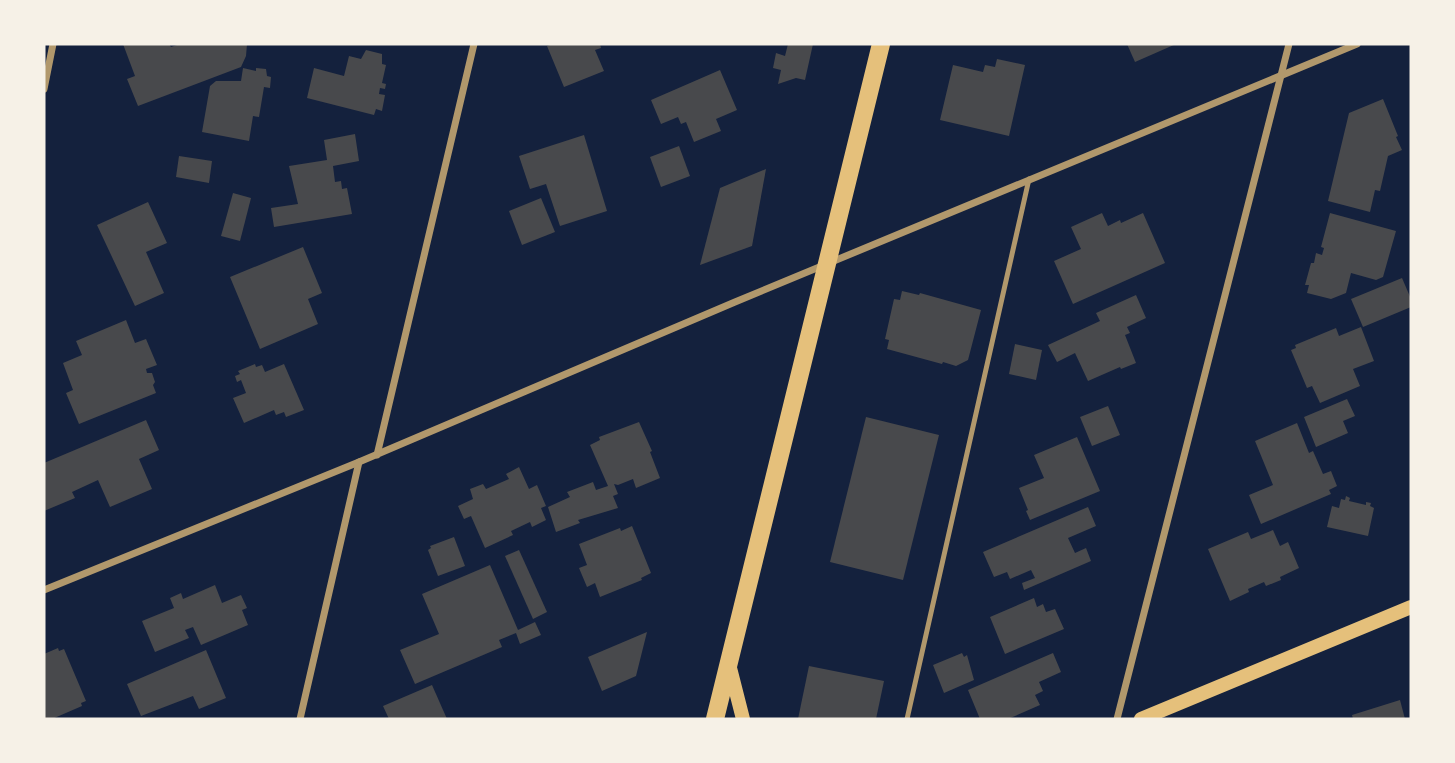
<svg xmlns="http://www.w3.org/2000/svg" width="1455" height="763" font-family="'Fira Sans Condensed',sans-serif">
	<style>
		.building { fill: #48494c }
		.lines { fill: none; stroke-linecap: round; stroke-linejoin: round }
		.service { stroke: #b1986c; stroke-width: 5 }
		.minor { stroke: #b1986c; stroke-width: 7 }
		.secondary { stroke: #e5c07b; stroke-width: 14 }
		.primary { stroke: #e5c07b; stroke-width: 18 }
	</style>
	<rect width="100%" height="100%" fill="#14213d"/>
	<g class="building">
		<path d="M123,44H169L171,47L180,44H247L246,56L241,67L138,106L127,79L135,76Z"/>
		<path d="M553,44H600L601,48L595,50L604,71L564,87L547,46Z"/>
		<path d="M788,44H813L805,80L796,78L778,84L781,70L773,68L776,53L785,56Z"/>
		<path d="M1127,44H1176L1135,62Z"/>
		<path d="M366,50L382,54V64L386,65L382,83L386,84L385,89L380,88L379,94L385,95L382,111L376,109L374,115L307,98L314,68L344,76L349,56L361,59Z"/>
		<path d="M997,59L1025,65L1009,136L940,120L953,65L983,72L985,65L995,67Z"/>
		<path d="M243,68L256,71V68L266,69L267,76L271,77L270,88L264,87L259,117L253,116L249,141L202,132L210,86L216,81H241Z"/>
		<path d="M720,70L737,110L716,119L721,131L694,142L686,122L681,124L678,117L661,124L651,100Z"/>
		<path d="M1383,99L1398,136L1396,137L1402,150L1388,156L1380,191L1375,190L1370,212L1328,201L1349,113Z"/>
		<path d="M355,134L359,161L333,166L335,182L341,181L342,189L347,188L352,214L274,227L271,208L298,204L289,166L327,160L324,140Z"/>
		<path d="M584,135L607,211L560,226L546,184L530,189L519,156Z"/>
		<path d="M679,146L690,176L661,187L650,157Z"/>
		<path d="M179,156L212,161L209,183L176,177Z"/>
		<path d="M766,169L752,246L700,265L720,188Z"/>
		<path d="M233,193L251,198L240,241L221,236Z"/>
		<path d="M541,198L555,232L522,245L509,211Z"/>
		<path d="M148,202L167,243L146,252L164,293L135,306L97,225Z"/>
		<path d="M1102,213L1108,226L1120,220L1121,223L1143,213L1165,263L1073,304L1054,261L1081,249L1071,227Z"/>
		<path d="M1330,213L1396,231L1383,277L1376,280L1351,273L1346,293L1331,299L1307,293L1309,285H1305L1311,263H1314L1316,253L1322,255L1324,248L1321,247Z"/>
		<path d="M303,247L322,293L308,299L318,324L260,349L230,277Z"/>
		<path d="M1402,278L1411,299V307L1363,327L1351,299Z"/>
		<path d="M902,291L919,295L920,293L981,310L968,360L956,366L943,362L942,364L887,349L889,340L885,339L894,299L900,300Z"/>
		<path d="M1136,295L1146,318L1127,327L1130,333L1125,335L1136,363L1121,369L1120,367L1088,381L1075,353L1057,362L1048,345L1100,321L1096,313Z"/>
		<path d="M126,320L135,343L146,339L157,365L146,369L147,373H152L155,382L153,385L156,393L79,424L66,393L73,390L63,363L82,355L76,341Z"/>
		<path d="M1361,327L1374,361L1353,369L1360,386L1320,403L1312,386L1307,388L1291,350L1296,348L1295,345L1336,328L1339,336Z"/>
		<path d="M1015,344L1042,350L1036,380L1009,374Z"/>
		<path d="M255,364L256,367L262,365L265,372L284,364L304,410L286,417L284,412L276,415L274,410L244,423L233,398L246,393L241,380L237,382L235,376L240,374L238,371Z"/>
		<path d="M1347,399L1355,416L1343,421L1348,433L1316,447L1304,417Z"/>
		<path d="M1108,406L1120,435L1092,446L1080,417Z"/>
		<path d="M866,417L939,435L903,580L830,562Z"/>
		<path d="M146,420L159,450L139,459L152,489L110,507L98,480L72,492L75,498L44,511V463Z"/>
		<path d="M639,422L652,451L650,452L660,478L636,488L633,479L618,485L614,484L618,494L613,496L618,508L578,520L580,523L556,532L548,507L570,497L567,492L593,482L596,490L608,486L590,445L600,440L599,437Z"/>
		<path d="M1297,423L1309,453L1313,451L1323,474L1331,471L1337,486L1329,490L1331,494L1261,524L1249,495L1273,485L1255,441Z"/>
		<path d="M1077,437L1100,491L1030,520L1026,511L1028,510L1019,488L1044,478L1034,455Z"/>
		<path d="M519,467L529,489L537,485L546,506L541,508L546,520L532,527L530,522L511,531L513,535L485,548L471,516L464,519L458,506L473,499L470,489L483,484L486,489L509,479L506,474Z"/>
		<path d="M1346,496L1350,498L1349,501L1366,505V502L1371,503L1370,506L1374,508L1368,536L1327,527L1332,506L1339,508L1341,499L1345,500Z"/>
		<path d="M1088,507L1096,526L1068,538L1075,553L1086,548L1091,561L1024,590L1022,583L1035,578L1031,570L1010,579L1007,572L994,577L983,552Z"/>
		<path d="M632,526L651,573L641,578L642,580L600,597L595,583L587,587L579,568L587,565L579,544L620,528L621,531Z"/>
		<path d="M1273,530L1280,546L1288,542L1299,568L1280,577L1281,580L1266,586L1264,582L1248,589L1249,592L1230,601L1208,549L1248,532L1251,539Z"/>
		<path d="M454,537L465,566L438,576L428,550L431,548L430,546Z"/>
		<path d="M519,550L547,612L533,619L505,556Z"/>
		<path d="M490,565L518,630L535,622L541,635L520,644L516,633L499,640L502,647L415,684L400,650L439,634L422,594Z"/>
		<path d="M215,585L222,603L241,595L247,608L242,610L248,625L201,645L193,627L185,630L189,638L155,652L142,621L174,608L170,598L181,593L183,599Z"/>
		<path d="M1034,598L1037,607L1043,604L1046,612L1055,609L1064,629L1005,654L990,617Z"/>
		<path d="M647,632L636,676L602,691L588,657Z"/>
		<path d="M58,648L59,651L64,649L86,701L81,703L82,706L52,719H44V654Z"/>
		<path d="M206,650L226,698L199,709L193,696L141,716L127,684Z"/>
		<path d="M962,653L964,657L967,655L974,680L944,693L933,665Z"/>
		<path d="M1053,653L1061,672L1039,682L1043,691L1035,695L1040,705L1008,719H980L968,690Z"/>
		<path d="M809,666L884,681L876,719H798Z"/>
		<path d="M432,685L447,719H389L383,706Z"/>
		<path d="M1400,700L1405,719H1353L1352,715Z"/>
	</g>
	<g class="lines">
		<path class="service" d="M907,719L1029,179"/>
		<g class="minor">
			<path d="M44,89L53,44"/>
			<path d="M377,455L474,44"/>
			<path d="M44,590L359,462L735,302L1357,44"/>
			<path d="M300,719L359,462"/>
			<path d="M1117,719L1289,44"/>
		</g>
		<g class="secondary">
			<path d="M729,664L743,719"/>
			<path d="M1141,719L1411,607"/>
		</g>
		<path class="primary" d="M715,719L881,44"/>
	</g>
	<rect width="1455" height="763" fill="none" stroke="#f6f1e7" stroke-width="91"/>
</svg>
